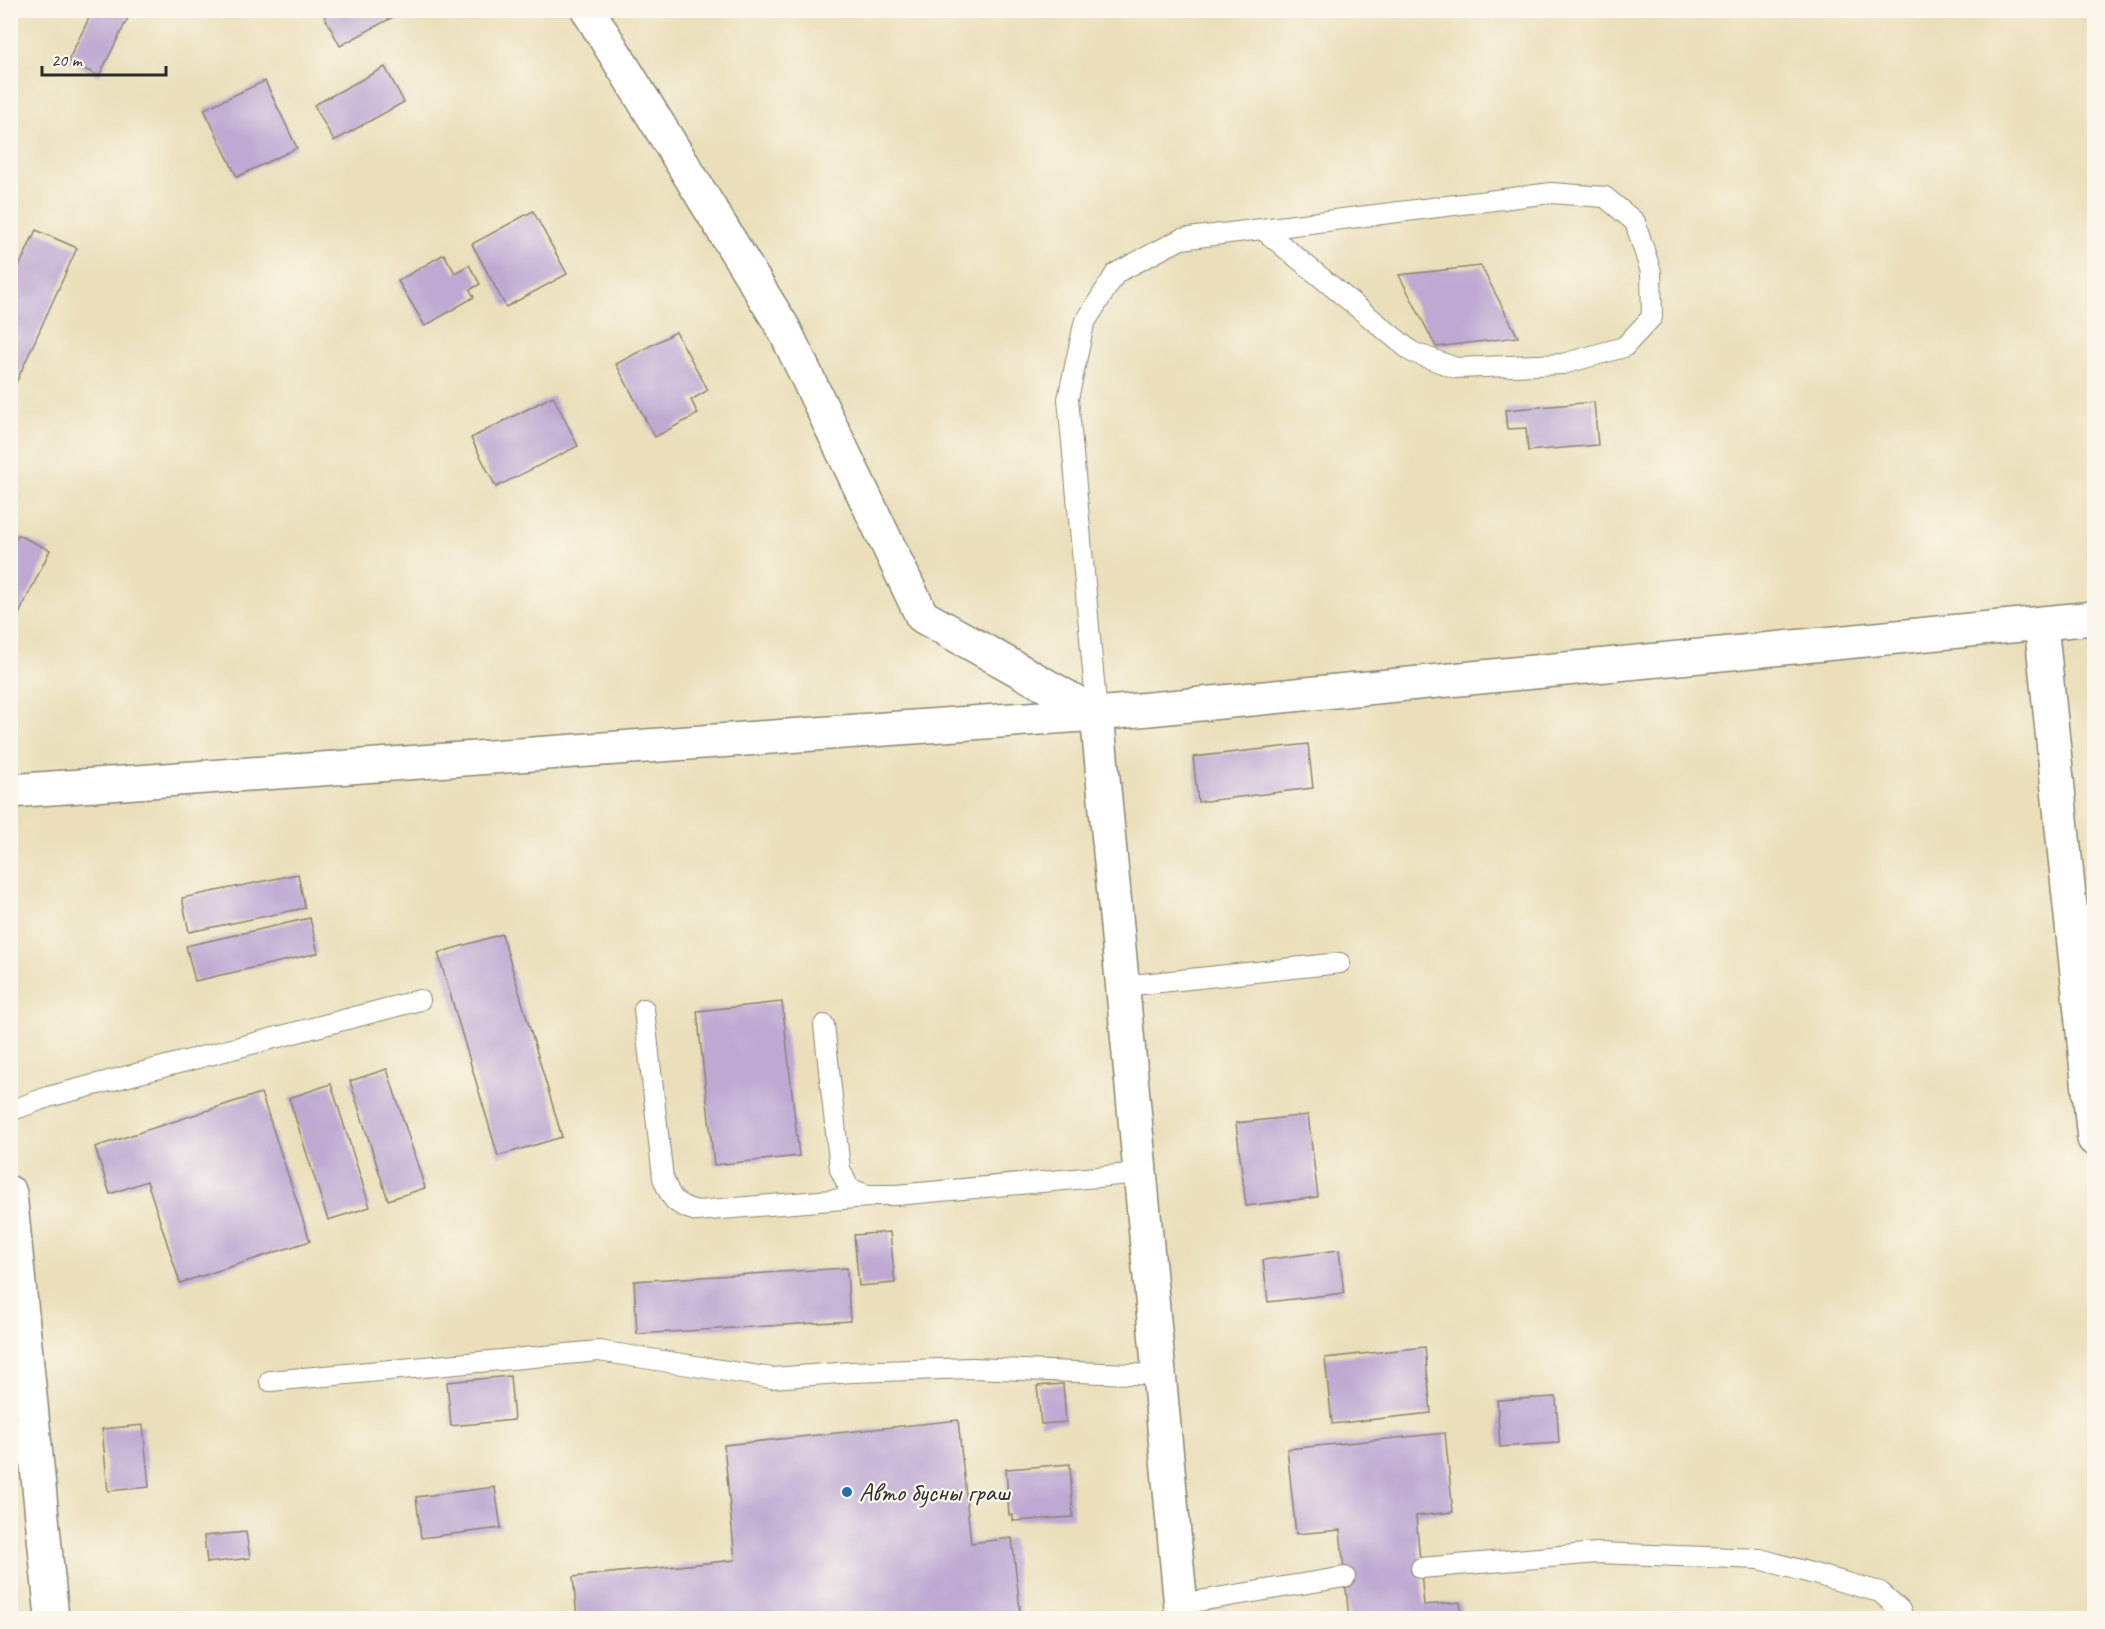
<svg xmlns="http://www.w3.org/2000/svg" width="2105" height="1629" font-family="Caveat,sans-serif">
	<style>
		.building { fill: #bda9d2 }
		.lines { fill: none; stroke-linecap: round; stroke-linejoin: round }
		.lane-casing { stroke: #8a8572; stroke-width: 22 }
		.street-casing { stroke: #8a8572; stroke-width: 36 }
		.lane { stroke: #fff; stroke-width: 20 }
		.street { stroke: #fff; stroke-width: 33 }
		.poi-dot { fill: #1f6fb2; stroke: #fbf7ec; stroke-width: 2 }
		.labels { text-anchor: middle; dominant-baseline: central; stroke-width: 4.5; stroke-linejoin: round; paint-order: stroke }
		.poi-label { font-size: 26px; fill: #2b2b2b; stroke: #fbf7ec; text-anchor: start }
	</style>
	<rect width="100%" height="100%" fill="#fbf7ec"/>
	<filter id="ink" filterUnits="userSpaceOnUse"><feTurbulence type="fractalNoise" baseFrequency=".0167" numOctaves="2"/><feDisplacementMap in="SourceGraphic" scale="12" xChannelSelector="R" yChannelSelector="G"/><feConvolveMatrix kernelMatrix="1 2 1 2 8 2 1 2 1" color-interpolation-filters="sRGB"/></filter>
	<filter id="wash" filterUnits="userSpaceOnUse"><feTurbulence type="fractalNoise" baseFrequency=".008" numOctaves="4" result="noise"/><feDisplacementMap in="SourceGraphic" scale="24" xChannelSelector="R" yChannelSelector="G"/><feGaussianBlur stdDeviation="1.35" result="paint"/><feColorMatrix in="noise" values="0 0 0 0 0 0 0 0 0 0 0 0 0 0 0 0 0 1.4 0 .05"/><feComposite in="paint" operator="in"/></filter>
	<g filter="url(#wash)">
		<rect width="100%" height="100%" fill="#eadfba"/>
		<g id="blocks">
			<g class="building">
				<path d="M93,10H123L130,14L99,76L68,61Z"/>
				<path d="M321,10H392L395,16L340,46Z"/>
				<path d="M385,67L404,102L334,141L314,105Z"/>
				<path d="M265,81L297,148L237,177L204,109Z"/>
				<path d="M533,211L567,274L506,307L472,244Z"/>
				<path d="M36,230L77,248L10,396V286Z"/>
				<path d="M444,254L455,273L469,265L480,284L470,290L474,297L425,326L398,281Z"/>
				<path d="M1481,266L1518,337L1436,347L1399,275Z"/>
				<path d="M676,332L708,390L691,400L698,414L655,437L616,364Z"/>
				<path d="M553,396L578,446L496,487L471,438Z"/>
				<path d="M1594,402L1598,445L1528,451L1526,428L1507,429L1505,410Z"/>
				<path d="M18,535L50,550L18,616L10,613V550Z"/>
				<path d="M1308,744L1313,788L1198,802L1193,757Z"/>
				<path d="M298,874L305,908L189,932L182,898Z"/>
				<path d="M310,918L318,953L195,981L186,946Z"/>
				<path d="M502,934L562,1137L498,1156L438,953Z"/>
				<path d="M782,1002L799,1156L714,1165L697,1011Z"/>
				<path d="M387,1069L425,1188L388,1200L350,1081Z"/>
				<path d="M331,1084L370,1207L328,1220L289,1098Z"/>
				<path d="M261,1093L310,1241L180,1283L147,1181L110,1194L95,1147Z"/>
				<path d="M1308,1115L1318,1197L1246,1206L1236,1123Z"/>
				<path d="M890,1232L895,1283L859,1286L854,1235Z"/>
				<path d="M1339,1250L1344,1293L1268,1302L1263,1260Z"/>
				<path d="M847,1268L850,1321L637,1334L634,1281Z"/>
				<path d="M1425,1347L1431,1413L1332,1424L1325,1358Z"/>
				<path d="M510,1376L514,1420L451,1426L447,1382Z"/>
				<path d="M1063,1384L1066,1422L1041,1424L1037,1386Z"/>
				<path d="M1556,1397L1559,1443L1500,1447L1497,1400Z"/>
				<path d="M958,1420L971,1543L1012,1538L1021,1618H577L573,1577L735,1560L724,1445Z"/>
				<path d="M143,1425L149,1487L108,1491L102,1429Z"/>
				<path d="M1445,1433L1453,1512L1416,1516L1424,1605L1460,1602L1462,1618H1349L1340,1530L1296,1534L1287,1449Z"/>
				<path d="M1070,1464L1073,1517L1013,1521V1515H1009L1006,1469Z"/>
				<path d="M495,1487L501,1528L421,1538L416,1497Z"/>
				<path d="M246,1532L250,1558L207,1563L204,1536Z"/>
			</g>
		</g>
	</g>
	<g filter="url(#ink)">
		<use href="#blocks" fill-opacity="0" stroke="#8a8572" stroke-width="1.5"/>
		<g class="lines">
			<defs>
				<g id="lane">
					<path d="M1097,714L1068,399L1084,324L1116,273L1181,239L1551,193L1605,197L1635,222L1651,272L1652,317L1624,347L1563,364L1456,368L1412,352L1262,229"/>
					<path d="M1123,986L1340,963"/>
					<path d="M644,1009L663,1178C671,1199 674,1205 697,1211L868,1197"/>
					<path d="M824,1025L840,1169L849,1188L866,1195H896L1141,1173"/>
					<path d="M10,1111L48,1097L420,1000"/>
					<path d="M270,1381L599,1351L772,1378L852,1372L972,1368L1158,1375"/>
					<path d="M1421,1568L1597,1553L1760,1559L1880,1592L1900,1610L1903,1618"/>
					<path d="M1180,1604L1345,1577"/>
				</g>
				<g id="street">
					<path d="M588,10L784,329L922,616L1097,714"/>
					<path d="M2041,624L2094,1139"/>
					<path d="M1097,714L1182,1618"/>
					<path d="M10,791L1097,714L2094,618"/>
					<path d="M10,1193L52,1618"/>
				</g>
			</defs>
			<use href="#lane" class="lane-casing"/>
			<use href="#street" class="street-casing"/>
			<use href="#lane" class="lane"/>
			<use href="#street" class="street"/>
		</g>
	</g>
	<circle class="poi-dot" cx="847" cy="1492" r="6"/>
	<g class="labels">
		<g class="poi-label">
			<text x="859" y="1492">Авто бусны граш</text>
		</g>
	</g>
	<rect width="2105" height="1629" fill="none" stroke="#fbf7ec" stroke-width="36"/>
	<path d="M42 66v9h124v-9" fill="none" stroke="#2b2b2b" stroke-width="3"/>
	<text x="51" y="66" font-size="18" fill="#2b2b2b" stroke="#fbf7ec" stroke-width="4.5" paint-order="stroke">20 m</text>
</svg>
